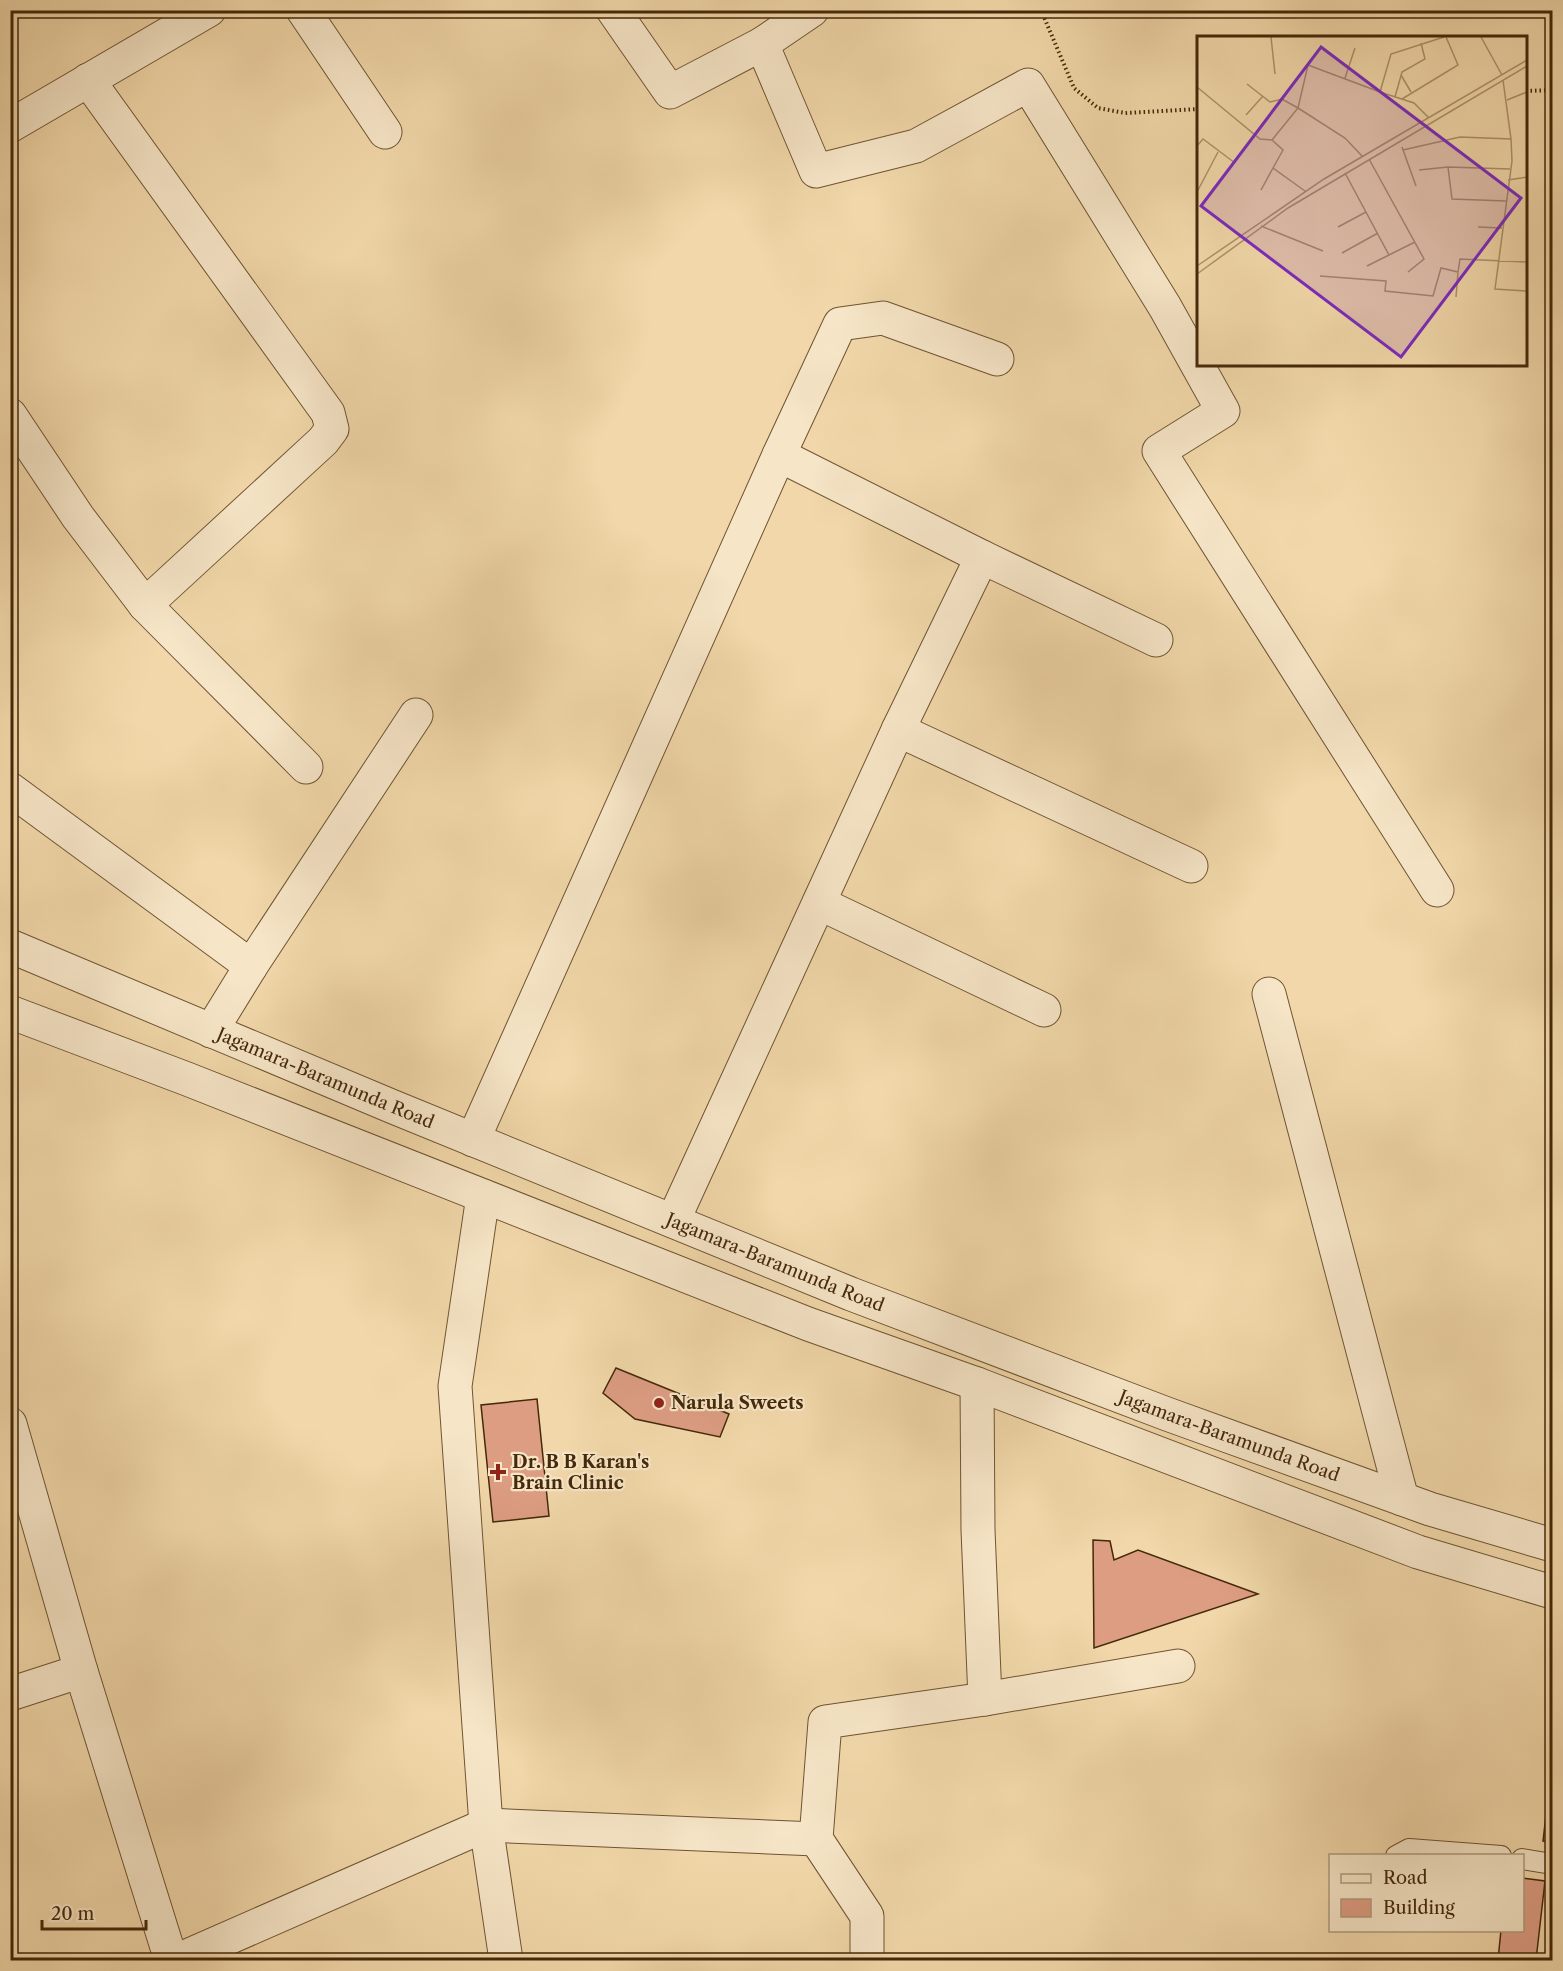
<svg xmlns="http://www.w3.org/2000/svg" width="1563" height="1971" font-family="'Libre Caslon Text',serif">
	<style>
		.building { fill: #dd9d83; stroke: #44290a; stroke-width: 1.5 }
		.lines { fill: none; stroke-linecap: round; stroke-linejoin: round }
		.service-casing { stroke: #6f5432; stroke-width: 22 }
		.minor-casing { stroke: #6f5432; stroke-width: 35 }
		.tertiary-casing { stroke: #6f5432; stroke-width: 35 }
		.path { stroke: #44290a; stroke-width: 4; stroke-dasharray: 1.5 3; stroke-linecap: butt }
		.service { stroke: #f6e5c7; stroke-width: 20 }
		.minor { stroke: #f6e5c7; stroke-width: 33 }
		.tertiary { stroke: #f6e5c7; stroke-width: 33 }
		.poi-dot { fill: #8f2418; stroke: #f6e5c7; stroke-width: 2 }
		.labels { text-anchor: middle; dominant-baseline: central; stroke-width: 4.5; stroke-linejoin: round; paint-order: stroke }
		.street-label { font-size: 18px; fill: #44290a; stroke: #f6e5c7 }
		.poi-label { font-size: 18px; font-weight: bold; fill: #44290a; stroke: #f6e5c7; text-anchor: start }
		.inset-road { fill: none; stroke: #ac9169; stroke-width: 1.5 }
		.view { fill: #7b2cbf; fill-opacity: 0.15; stroke: #7b2cbf; stroke-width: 3 }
		.inset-edge { fill: none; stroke: #44290a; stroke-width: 3 }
	</style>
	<rect width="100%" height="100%" fill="#f1d7a9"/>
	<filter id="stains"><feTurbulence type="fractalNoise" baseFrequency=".00333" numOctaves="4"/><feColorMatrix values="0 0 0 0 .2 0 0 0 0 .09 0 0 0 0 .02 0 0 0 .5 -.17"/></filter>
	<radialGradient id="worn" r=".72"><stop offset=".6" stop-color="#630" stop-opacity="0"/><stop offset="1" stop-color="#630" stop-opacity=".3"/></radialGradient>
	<g class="building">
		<path d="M616,1368L729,1414L720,1437L635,1419L603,1393Z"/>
		<path d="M537,1399L549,1516L493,1522L481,1405Z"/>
		<path d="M1093,1540L1110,1541L1114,1560L1138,1550L1258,1594L1094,1648Z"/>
		<path d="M1552,1763V1842L1543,1841Z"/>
		<path d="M1522,1878L1545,1881L1536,1960H1498L1501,1930H1522Z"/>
		<path d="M1552,1914V1960H1544Z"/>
	</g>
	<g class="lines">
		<defs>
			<g id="service">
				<path d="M1396,1856L1409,1849L1501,1856"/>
				<path d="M1522,1859L1552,1864"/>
			</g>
			<g id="minor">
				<path d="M303,10L385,132"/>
				<path d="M613,10L670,92L762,44L816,171L916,146L1028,85L1165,307L1223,411L1159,451L1437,890"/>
				<path d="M762,44L812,10"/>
				<path d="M88,80L328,413L332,429L323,441L145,605"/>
				<path d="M10,126L209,10"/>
				<path d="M10,415L78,517L145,605L306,767"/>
				<path d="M982,557L1156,640"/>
				<path d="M898,730L1191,866"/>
				<path d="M10,789L251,966"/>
				<path d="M819,903L1044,1010"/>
				<path d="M1269,994L1402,1499"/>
				<path d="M211,1031L251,966L416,715"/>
				<path d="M473,1140L779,455L840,324L883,318L997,359"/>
				<path d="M483,1196L455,1386L486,1825L506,1960"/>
				<path d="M673,1221L898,730L982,557L779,455"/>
				<path d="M10,1424L81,1671L171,1960"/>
				<path d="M10,1694L81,1671"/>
				<path d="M985,1699L1178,1666"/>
				<path d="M178,1960L486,1825L816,1839"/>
				<path d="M867,1960V1916L816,1839L825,1722L985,1699L978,1530L977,1384"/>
			</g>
			<g id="tertiary">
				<path id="s1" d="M10,946L391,1106L851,1294L1167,1414L1430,1509L1552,1545"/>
				<path d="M10,1012L187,1079L808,1324L977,1384L1418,1552L1552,1592"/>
			</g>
		</defs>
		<use href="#service" class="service-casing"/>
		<use href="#minor" class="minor-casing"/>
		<use href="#tertiary" class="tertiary-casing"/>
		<g class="path">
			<path d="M1041,10L1074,88L1098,108L1125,113L1198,109"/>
			<path d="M1526,91L1552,90"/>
		</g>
		<use href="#service" class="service"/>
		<use href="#minor" class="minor"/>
		<use href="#tertiary" class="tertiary"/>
	</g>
	<g class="poi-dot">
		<circle cx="659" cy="1403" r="6"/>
		<path d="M495 1463h6v6h6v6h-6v6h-6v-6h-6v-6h6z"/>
	</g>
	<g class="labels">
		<g class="street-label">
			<text stroke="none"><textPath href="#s1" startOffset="342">Jagamara-Baramunda Road</textPath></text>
			<text stroke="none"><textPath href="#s1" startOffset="828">Jagamara-Baramunda Road</textPath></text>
			<text stroke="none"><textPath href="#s1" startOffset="1314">Jagamara-Baramunda Road</textPath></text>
		</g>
		<g class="poi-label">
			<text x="671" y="1403">Narula Sweets</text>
			<text x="512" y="1462">Dr. B B Karan's<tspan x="512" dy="21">Brain Clinic</tspan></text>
		</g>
	</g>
	<g transform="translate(1197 36)">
		<rect width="330" height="330" fill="#f1d7a9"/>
		<path class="inset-road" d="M74,1L78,38M284,1L305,39M204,39L214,56M148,42L158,12M306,44L314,103M50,48L73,66L85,63L101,72L148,102L165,120M0,51L63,103L75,104L86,114L76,132L108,155M198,61L205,36L228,23L224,7M205,63L261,29L249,1M310,64L330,56M49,79L66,60M232,82L217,67L183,56L194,18L247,1M75,104L101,72L111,29L183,56M0,110L6,103L38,127M205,111L219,150M206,114L263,101L314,103L315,125L298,253L330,255M172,123L227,223L211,236M251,131L255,163L309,165M222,134L251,131L313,133M148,137L192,219L218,206M311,144L330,141M64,154L76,132M0,156L21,116M64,190L126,215M141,191L169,176M281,191L305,192M145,217L181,197M0,230L127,143L330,24M170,230L192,219M0,238L91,172L330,30M123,240L189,245L188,255L236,260L244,232L261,236L263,223L330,226M259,261L261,236"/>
		<path class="view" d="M124,11L324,162L204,321L4,170Z"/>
		<rect width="330" height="330" class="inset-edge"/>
	</g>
	<rect width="1563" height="1971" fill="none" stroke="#f1d7a9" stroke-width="36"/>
	<rect x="12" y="12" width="1539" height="1947" fill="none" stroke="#44290a" stroke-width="3"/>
	<rect x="18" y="18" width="1527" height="1935" fill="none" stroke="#44290a" stroke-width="1.5"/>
	<rect x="1329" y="1854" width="195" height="78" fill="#f6e5c7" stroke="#af9a7b" stroke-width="1.5"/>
	<rect x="1341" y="1874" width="30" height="9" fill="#f6e5c7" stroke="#af9a7b" stroke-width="1.5"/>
	<text x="1383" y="1884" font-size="18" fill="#44290a">Road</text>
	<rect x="1341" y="1899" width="30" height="18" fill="#dd9d83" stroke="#af9a7b" stroke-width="1.5"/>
	<text x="1383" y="1914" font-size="18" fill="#44290a">Building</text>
	<path d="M42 1920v9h104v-9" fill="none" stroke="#44290a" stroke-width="3"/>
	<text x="51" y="1920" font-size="18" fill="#44290a" stroke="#f6e5c7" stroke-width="4.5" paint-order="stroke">20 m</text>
	<rect width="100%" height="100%" filter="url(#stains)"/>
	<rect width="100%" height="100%" fill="url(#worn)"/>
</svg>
